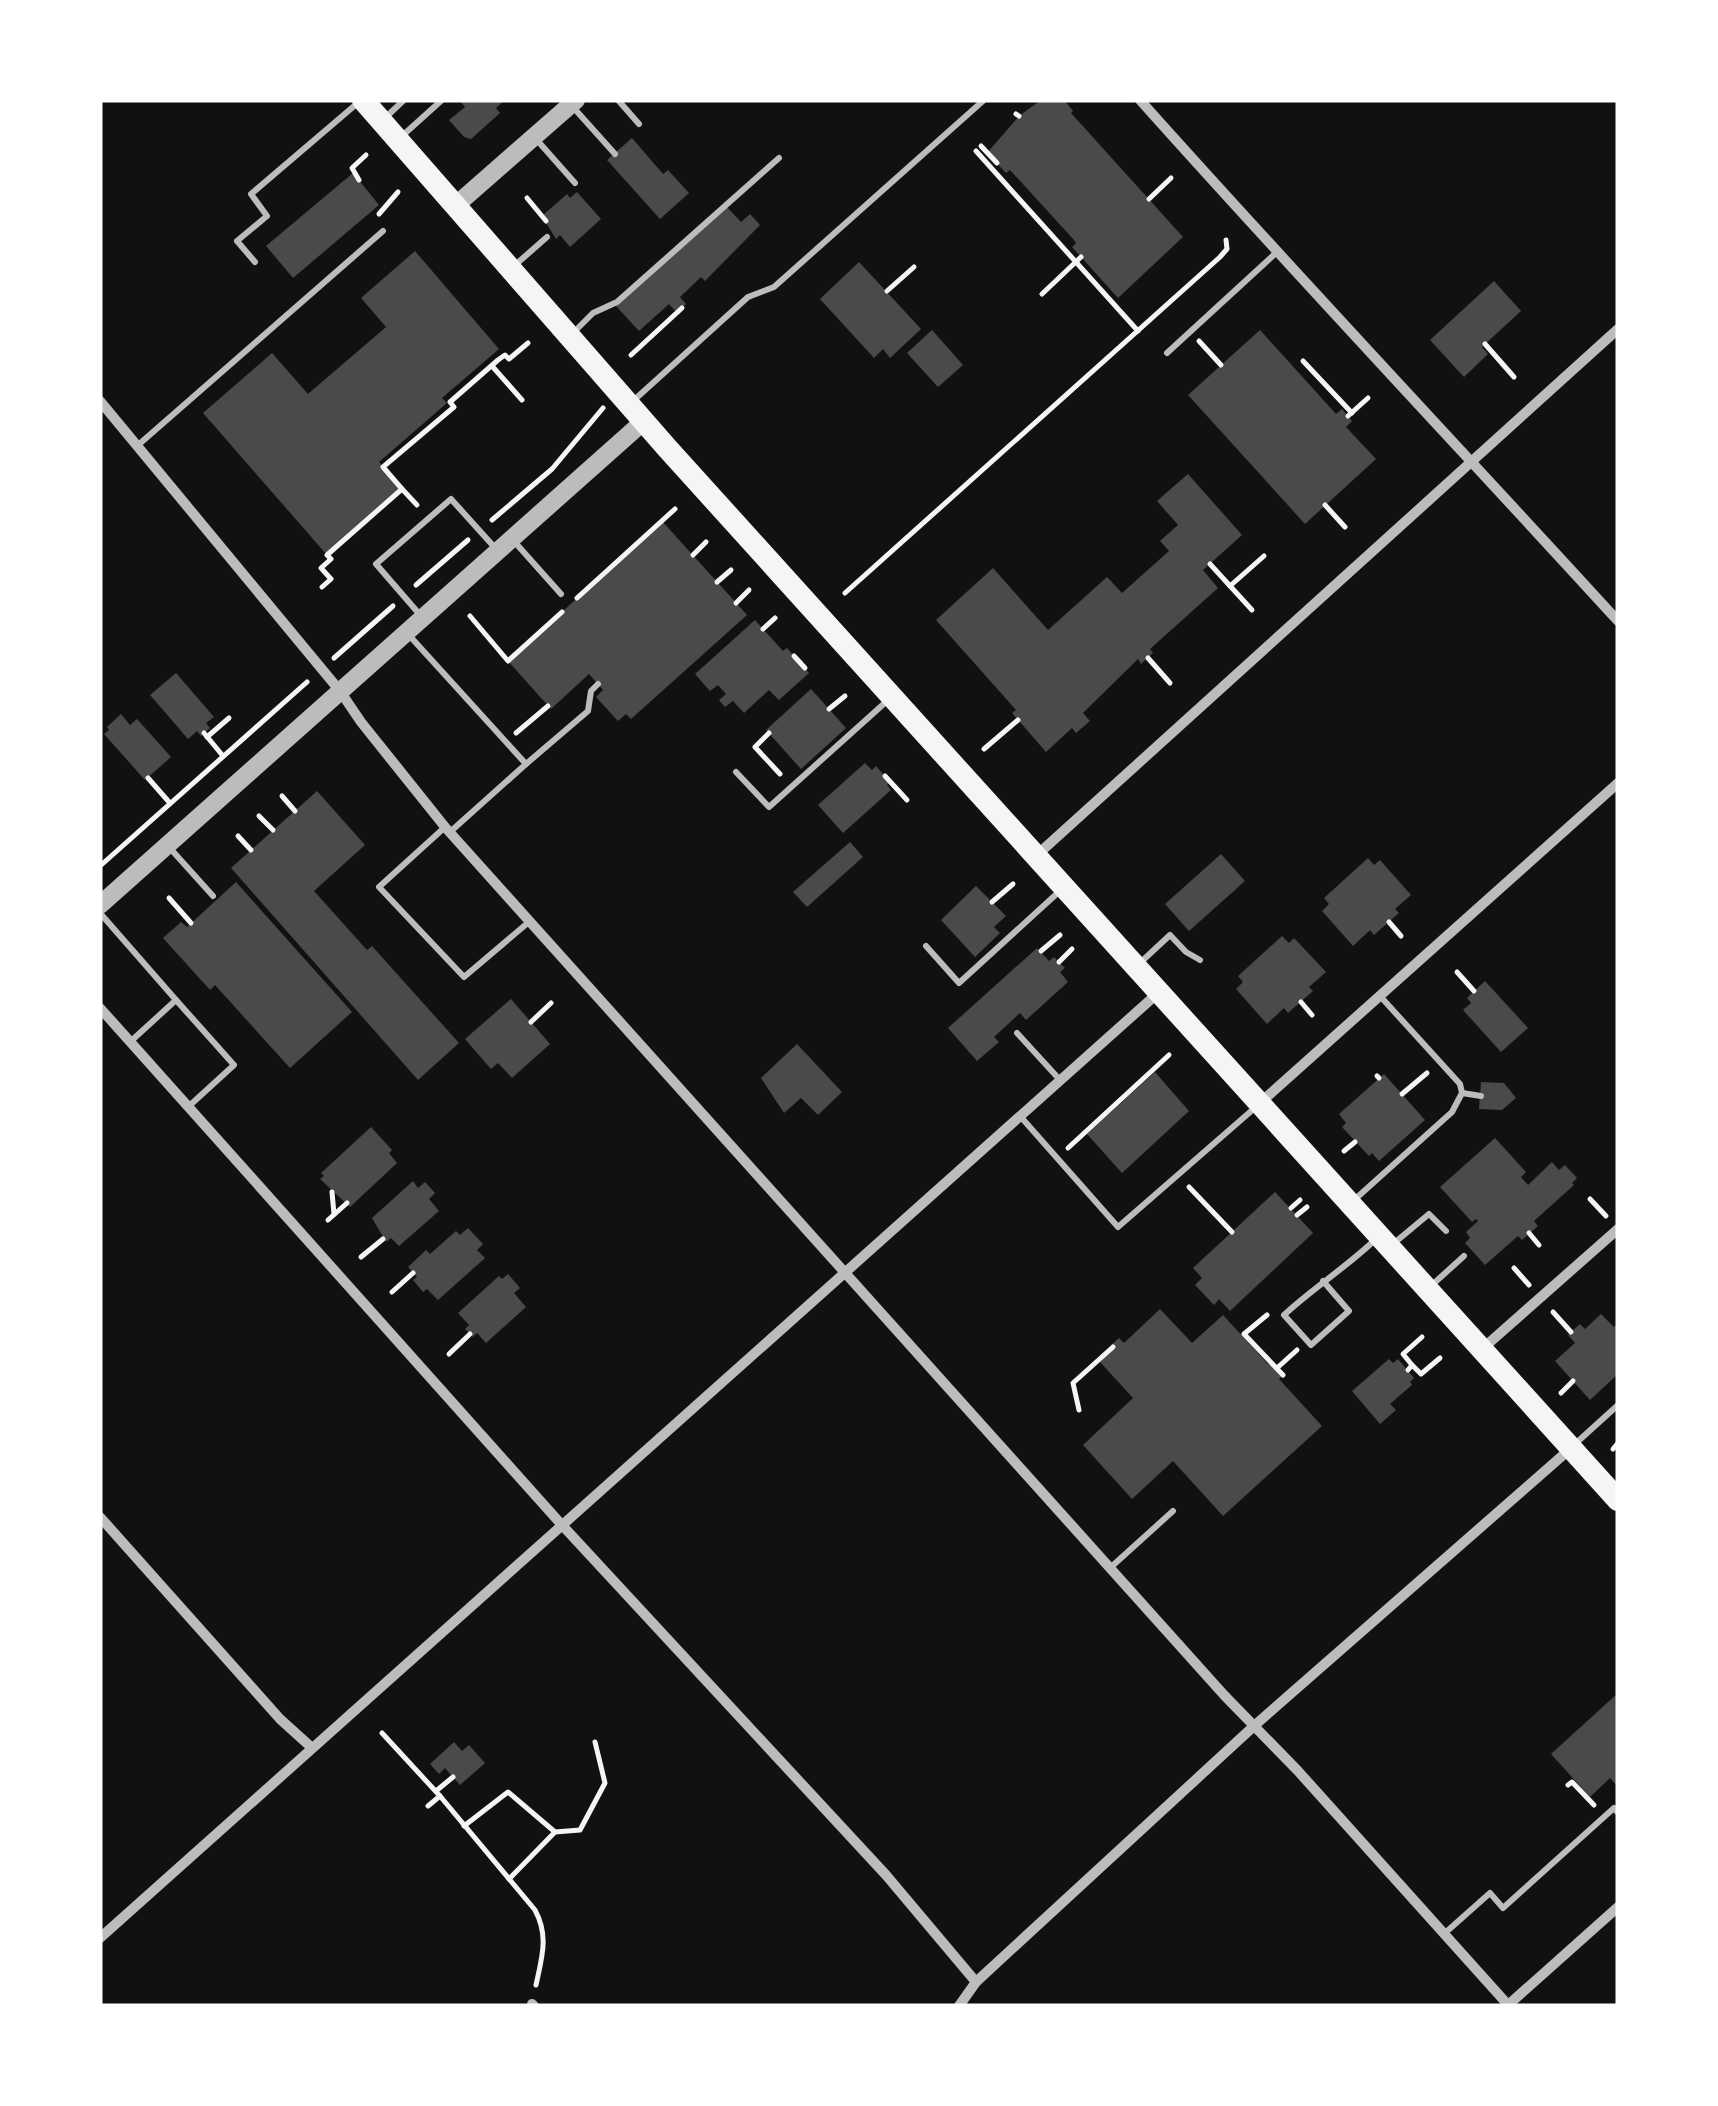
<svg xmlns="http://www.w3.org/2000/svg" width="1718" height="2106" font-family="'Golos Text',sans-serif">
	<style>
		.building { fill: #4a4a4a }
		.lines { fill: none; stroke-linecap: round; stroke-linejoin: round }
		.path { stroke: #f5f5f5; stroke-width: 5 }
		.service { stroke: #bcbcbc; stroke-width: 6 }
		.minor { stroke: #bcbcbc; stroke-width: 10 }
		.tertiary { stroke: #bcbcbc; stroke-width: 18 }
		.primary { stroke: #f5f5f5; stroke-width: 22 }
	</style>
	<rect width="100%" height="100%" fill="#111"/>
	<g class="building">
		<path d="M459,100H505L496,108L500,113L471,139L464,137L449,120L465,107Z"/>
		<path d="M1041,100H1064L1073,111L1071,113L1183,237L1118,298L1072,247L1076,243L1074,240L1010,170L1006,173L987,153L1019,116Z"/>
		<path d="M632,138L663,174L668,170L689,193L660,219L607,160Z"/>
		<path d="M353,173L379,205L293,278L266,246Z"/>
		<path d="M577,192L601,219L570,247L560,235L556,239L542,216L567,194L570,198Z"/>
		<path d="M727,207L741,222L750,214L760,225L705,281L701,277L680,297L686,304L677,313L669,304L639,331L616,306Z"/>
		<path d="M415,251L499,349L442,398L447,403L379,462L402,489L327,555L203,413L272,353L308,394L386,327L361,298Z"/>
		<path d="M859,262L921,329L890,358L883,349L874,358L820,299Z"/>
		<path d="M1494,281L1521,311L1482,347L1488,354L1464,377L1430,340Z"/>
		<path d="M932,330L963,365L938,387L907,353Z"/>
		<path d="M1260,330L1336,414L1342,409L1352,421L1346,427L1376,459L1305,524L1188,395Z"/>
		<path d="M1188,474L1242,535L1203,570L1218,588L1150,649L1153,653L1141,664L1138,659L1083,713L1090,721L1076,733L1072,728L1046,752L1012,713L1016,710L936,620L993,568L1048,630L1107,577L1122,593L1169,551L1160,541L1178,525L1157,501Z"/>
		<path d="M662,521L747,615L631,719L626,714L618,721L596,697L603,690L589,674L551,709L508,661Z"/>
		<path d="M755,620L783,651L787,648L809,673L779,700L769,690L744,713L733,701L725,707L719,700L726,694L718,685L710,691L695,674Z"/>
		<path d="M176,673L214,717L206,723L210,728L201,736L197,731L188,739L150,695Z"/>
		<path d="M811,689L846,728L801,769L766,730Z"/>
		<path d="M121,714L130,725L137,719L171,757L145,780L104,734L109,730L107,727Z"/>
		<path d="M865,763L872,770L876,766L890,782L887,785L891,790L843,833L818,805Z"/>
		<path d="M317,791L365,845L314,891L367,950L372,946L459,1043L418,1080L231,868Z"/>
		<path d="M850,842L863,857L807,907L793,892Z"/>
		<path d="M1221,854L1245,881L1189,931L1165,904Z"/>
		<path d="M1368,858L1374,865L1380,860L1411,895L1395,909L1399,913L1374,935L1370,930L1353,946L1322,911L1329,904L1324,898Z"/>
		<path d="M236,882L352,1012L290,1068L215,985L210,990L163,938L181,922L187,927Z"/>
		<path d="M976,886L1006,916L994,927L1000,933L975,957L941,920Z"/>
		<path d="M1282,936L1289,943L1294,938L1326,972L1309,987L1313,991L1288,1013L1284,1008L1267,1024L1236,989L1243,982L1238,976Z"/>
		<path d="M1037,948L1049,961L1054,957L1065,968L1060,972L1068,982L1026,1020L1020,1013L994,1037L999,1042L977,1061L948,1028Z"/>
		<path d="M1485,981L1528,1028L1501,1052L1463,1010L1471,1003L1467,998Z"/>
		<path d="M511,999L550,1044L512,1078L498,1063L491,1069L465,1039Z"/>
		<path d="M797,1044L842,1092L818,1115L801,1098L784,1113L761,1078Z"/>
		<path d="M1155,1072L1189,1111L1122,1173L1087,1134Z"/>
		<path d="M1384,1074L1425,1120L1379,1161L1372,1153L1369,1156L1342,1127L1346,1123L1339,1114Z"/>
		<path d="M1481,1082L1504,1083L1516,1098L1502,1110L1479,1109Z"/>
		<path d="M371,1127L392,1150L389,1153L397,1163L350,1207L320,1179L324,1176L321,1173Z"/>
		<path d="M1495,1138L1526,1172L1521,1177L1528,1185L1552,1162L1559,1170L1565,1165L1577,1178L1572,1183L1574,1185L1534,1221L1538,1226L1522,1240L1518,1236L1485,1265L1465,1243L1470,1238L1466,1232L1478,1221L1476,1219L1472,1222L1440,1187Z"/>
		<path d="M413,1181L418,1188L425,1182L435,1193L429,1199L439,1211L399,1246L391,1238L386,1242L372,1218Z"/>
		<path d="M1275,1192L1313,1233L1230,1311L1219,1299L1214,1305L1195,1285L1202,1278L1193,1268Z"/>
		<path d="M468,1228L483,1244L477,1250L485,1258L438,1300L427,1289L423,1292L413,1280L417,1277L408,1267L426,1250L430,1254L456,1231L460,1235Z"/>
		<path d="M508,1274L520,1288L514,1293L526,1307L486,1343L477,1333L473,1337L465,1329L469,1325L458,1313L499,1276L502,1279Z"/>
		<path d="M1160,1309L1192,1343L1223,1315L1268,1364L1271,1362L1283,1375L1279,1379L1322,1426L1223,1516L1173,1461L1132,1499L1083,1445L1133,1398L1100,1362L1114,1348L1111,1345L1119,1338L1124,1343Z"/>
		<path d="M1601,1314L1614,1327L1618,1323V1374L1590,1400L1555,1361L1575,1343L1568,1335L1571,1332L1580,1324L1585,1329Z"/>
		<path d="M1389,1359L1393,1363L1398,1359L1414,1378L1410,1382L1412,1385L1390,1404L1396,1410L1380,1424L1352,1391Z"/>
		<path d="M1618,1693V1787L1610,1778L1590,1797L1551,1754Z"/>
		<path d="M454,1742L462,1751L469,1745L485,1763L460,1785L445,1768L439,1774L430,1764Z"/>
	</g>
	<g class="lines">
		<g class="path">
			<path d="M1016,114L1019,116"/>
			<path d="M981,146L997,163"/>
			<path d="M976,151L1138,331"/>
			<path d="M359,180L352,168L366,155"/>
			<path d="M527,198L546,221"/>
			<path d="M1149,199L1171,178"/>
			<path d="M379,214L398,192"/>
			<path d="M887,291L914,267"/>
			<path d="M1042,294L1081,257"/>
			<path d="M1199,341L1221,365"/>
			<path d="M1485,344L1514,377"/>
			<path d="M631,355L682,308"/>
			<path d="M1303,361L1352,413"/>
			<path d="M492,366L522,400"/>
			<path d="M1348,416L1368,398"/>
			<path d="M402,489L417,505"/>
			<path d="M1325,505L1345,527"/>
			<path d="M492,520L552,469L603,408"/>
			<path d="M693,555L706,542"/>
			<path d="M1210,564L1252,610"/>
			<path d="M717,582L731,570"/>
			<path d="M416,585L468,540"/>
			<path d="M1230,586L1264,556"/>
			<path d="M322,587L331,579L321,568L331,559L327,555L402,489L383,467L454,407L450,402L498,360L505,355L509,359L528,343"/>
			<path d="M845,593L1220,257L1227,249L1226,240"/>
			<path d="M577,598L675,509"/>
			<path d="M736,603L749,590"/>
			<path d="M470,616L508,661L562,612"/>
			<path d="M763,629L775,618"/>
			<path d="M794,656L805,668"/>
			<path d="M334,658L393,606"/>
			<path d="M1148,658L1170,683"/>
			<path d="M829,709L845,696"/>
			<path d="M204,733L223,756"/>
			<path d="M516,733L548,706"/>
			<path d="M769,733L755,747L780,774"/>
			<path d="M207,737L229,718"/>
			<path d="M984,749L1018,720"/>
			<path d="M885,776L907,800"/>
			<path d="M148,778L169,802"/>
			<path d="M282,796L295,811"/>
			<path d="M259,816L273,830"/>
			<path d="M238,836L251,850"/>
			<path d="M100,866L307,682"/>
			<path d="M169,898L191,923"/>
			<path d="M992,902L1013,884"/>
			<path d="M1389,922L1401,936"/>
			<path d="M1041,951L1060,935"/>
			<path d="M1059,962L1072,949"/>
			<path d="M1457,972L1474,991"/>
			<path d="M1301,1002L1312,1015"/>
			<path d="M531,1022L551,1003"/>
			<path d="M1377,1076L1379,1078"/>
			<path d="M1402,1094L1427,1073"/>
			<path d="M1068,1148L1169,1055"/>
			<path d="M1344,1151L1355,1142"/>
			<path d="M1189,1187L1232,1232"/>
			<path d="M332,1192L334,1214"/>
			<path d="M1590,1199L1606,1216"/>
			<path d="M1291,1208L1300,1200"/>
			<path d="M1297,1215L1307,1207"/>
			<path d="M328,1220L347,1203"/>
			<path d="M1529,1233L1539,1245"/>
			<path d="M361,1257L383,1239"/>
			<path d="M1514,1268L1529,1285"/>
			<path d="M392,1292L413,1273"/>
			<path d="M1553,1312L1571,1332"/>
			<path d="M1267,1315L1244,1334L1283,1375"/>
			<path d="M449,1354L470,1334"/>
			<path d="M1412,1365L1421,1374L1440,1358"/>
			<path d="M1277,1368L1297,1350"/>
			<path d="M1408,1370L1412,1365L1403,1354L1422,1337"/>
			<path d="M1561,1393L1573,1381"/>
			<path d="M1079,1410L1073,1383L1113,1347"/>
			<path d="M1613,1449L1618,1443"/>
			<path d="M382,1733L440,1796L428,1806"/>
			<path d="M1568,1785L1572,1782L1594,1805"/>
			<path d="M436,1791L453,1777"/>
			<path d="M440,1796L535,1910C549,1936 542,1957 536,1985"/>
			<path d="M464,1826L508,1792L555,1832"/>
			<path d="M509,1879L555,1832L580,1830L605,1783L595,1742"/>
		</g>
		<g class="service">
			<path d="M618,100L639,124"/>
			<path d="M572,106L615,154"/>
			<path d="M386,117L404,100"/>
			<path d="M402,136L442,100"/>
			<path d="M536,139L575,183"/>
			<path d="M255,262L237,241L267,216L251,194L360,101"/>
			<path d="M514,266L547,237"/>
			<path d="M574,332L593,313L617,302L779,158"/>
			<path d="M1167,353L1277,252"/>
			<path d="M633,401L748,297L774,287L984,100"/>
			<path d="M137,446L383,231"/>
			<path d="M512,539L561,594"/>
			<path d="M421,616L376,564L451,499L497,550"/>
			<path d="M407,633L526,764L450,832"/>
			<path d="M526,764L588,711L591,691L598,684"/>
			<path d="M736,772L769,807L887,701"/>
			<path d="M444,828L379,887L464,977L530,921"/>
			<path d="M168,846L213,896"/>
			<path d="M100,913L176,1000L130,1042"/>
			<path d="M926,946L959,983L1062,889"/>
			<path d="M1141,962L1170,935L1186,952L1200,960"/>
			<path d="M176,1000L234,1065L188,1107"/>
			<path d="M1017,1033L1060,1080"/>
			<path d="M1462,1093L1481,1096"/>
			<path d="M1020,1116L1118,1227L1257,1106"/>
			<path d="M1353,1201L1452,1112L1462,1093L1460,1084L1380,996"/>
			<path d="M1393,1244L1429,1214L1446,1231"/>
			<path d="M1323,1281L1349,1311L1311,1345L1284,1315C1314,1287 1347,1267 1377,1238"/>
			<path d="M1432,1285L1464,1256"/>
			<path d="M1575,1444L1618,1405"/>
			<path d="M1110,1568L1173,1511"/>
			<path d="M1445,1933L1490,1893L1503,1908L1614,1808L1618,1813"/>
		</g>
		<g class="minor">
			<path d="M1140,100C1297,276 1459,447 1618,621"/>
			<path d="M100,401L340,691L361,722L445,827L1224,1695L1298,1771L1509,2006"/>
			<path d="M1037,855L1618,329"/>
			<path d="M100,1008L561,1524L886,1875L976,1982"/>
			<path d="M1261,1102L1618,783"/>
			<path d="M1481,1350L1618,1229"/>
			<path d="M100,1517L280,1719L311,1747"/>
			<path d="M100,1938L1158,993"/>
			<path d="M532,2004L534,2006"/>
			<path d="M959,2006L976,1982L1254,1726L1570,1449"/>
			<path d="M1507,2006L1618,1907"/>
		</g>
		<g class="tertiary">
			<path d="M455,206L576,100"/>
			<path d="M100,905L644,421"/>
		</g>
		<path class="primary" d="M363,100L668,449L1618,1500"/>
	</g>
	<rect width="1718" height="2106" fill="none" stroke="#ffffff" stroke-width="205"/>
</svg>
